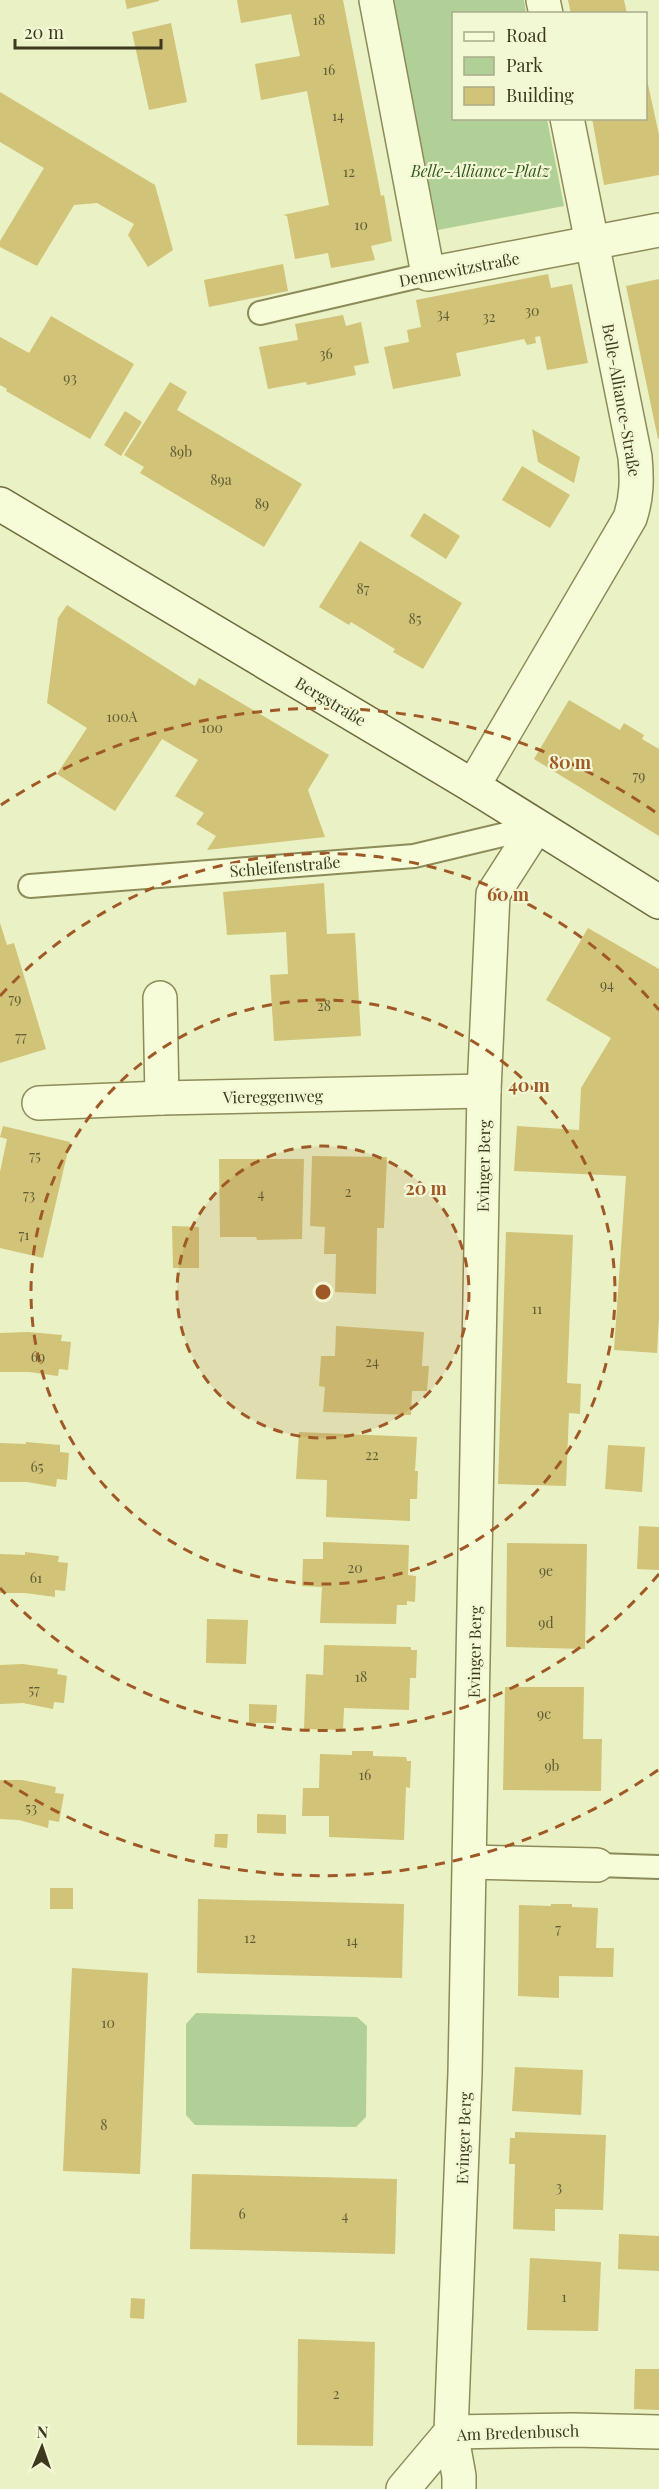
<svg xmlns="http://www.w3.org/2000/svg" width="659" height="2489" font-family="'Playfair Display',serif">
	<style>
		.green { fill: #b0d097 }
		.building { fill: #d1c378 }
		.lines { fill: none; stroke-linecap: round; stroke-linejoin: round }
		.lane-casing { stroke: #8c8b59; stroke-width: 26 }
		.street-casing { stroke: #8c8b59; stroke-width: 36 }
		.secondary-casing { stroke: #6e6b3c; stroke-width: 36 }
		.lane { stroke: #f6fbd8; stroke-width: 22 }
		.street { stroke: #f6fbd8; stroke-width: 33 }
		.secondary { stroke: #f6fbd8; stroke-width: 33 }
		.ring { fill: none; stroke: #9f5926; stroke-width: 3; stroke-dasharray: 10 8 }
		.labels { text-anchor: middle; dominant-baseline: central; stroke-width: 4.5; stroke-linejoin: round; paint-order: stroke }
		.number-label { font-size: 14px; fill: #615c34 }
		.park-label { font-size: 16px; font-style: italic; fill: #345923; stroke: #f2f7d4 }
		.street-label { font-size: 16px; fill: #3c391e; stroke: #f2f7d4 }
		.centre { fill: #9f5926; stroke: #f2f7d4; stroke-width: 3 }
		.ring-label { font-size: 18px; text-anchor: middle; font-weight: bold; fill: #9f5926; stroke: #f2f7d4; stroke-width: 4.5; stroke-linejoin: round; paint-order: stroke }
	</style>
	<rect width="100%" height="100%" fill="#eaf1c4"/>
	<g class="green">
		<path d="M393,0H524L526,13L454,14V118L547,119L564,206L438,230Z"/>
		<path d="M196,2013L357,2017L367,2026L366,2117L356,2127L195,2125L186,2115V2024Z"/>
	</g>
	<g class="building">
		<path d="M125,0H159V1L127,9Z"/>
		<path d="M237,0H343L381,196L384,195L392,241L371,246L375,260L331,268L328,253L295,259L287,216L283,215L329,205L307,91L261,100L255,64L300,56L291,14L241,23Z"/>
		<path d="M568,0H624L627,14H571Z"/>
		<path d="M171,23L187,102L149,110L132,32Z"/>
		<path d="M646,75L659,135V175L604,185L592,118H646Z"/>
		<path d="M0,92L155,185L173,250L148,267L128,235L134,224L97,203L74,205L37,266L0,247V241L44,168L0,142Z"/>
		<path d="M283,264L288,291L209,307L204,280Z"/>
		<path d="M548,274L551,288L572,284L588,363L547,370L540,336L535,337L536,343L527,345L524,339L456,353L461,376L393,389L384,347L409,342L407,330L421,327L416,300Z"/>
		<path d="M659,279V439H658L626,286Z"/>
		<path d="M343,315L346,326L361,322L369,363L354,366L356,375L307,385L306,382L268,389L259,347L298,340L295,324Z"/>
		<path d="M51,316L134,364L90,439L6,391L7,389L0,385V337L29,353Z"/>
		<path d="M170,382L187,392L177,410L302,484L264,547L140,473L144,467L124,455Z"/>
		<path d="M125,411L142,422L121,456L104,445Z"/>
		<path d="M532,429L580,457L574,483L538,462Z"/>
		<path d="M522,466L570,495L550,528L502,500Z"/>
		<path d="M424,513L460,536L446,559L410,536Z"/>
		<path d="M360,541L462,603L423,669L393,652L395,649L351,622L349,625L319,607Z"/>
		<path d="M67,605L195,686L199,678L329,755L308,790L325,837L207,850L216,836L196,824L204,813L175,796L198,760L162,739L115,811L57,774L87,728L47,703L58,618Z"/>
		<path d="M569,700L620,730L624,723L644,735L642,739L659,749V836L534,759Z"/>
		<path d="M324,883L327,934L355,933L361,1036L274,1041L270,975L288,974L286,932L227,935L223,892Z"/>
		<path d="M0,923L7,945L14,943L46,1049L0,1063Z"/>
		<path d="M588,928L659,969V1317L657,1353L614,1350L626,1176L514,1171L517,1126L579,1130L581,1088L611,1038L546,1000Z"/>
		<path d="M3,1126L70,1142L43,1258L0,1248V1172L7,1139L0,1137Z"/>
		<path d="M312,1156L387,1157L384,1228H377L376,1294L335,1292L336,1254H324L325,1227L310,1226Z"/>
		<path d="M219,1159H304L302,1239L257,1240L256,1237H220Z"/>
		<path d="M172,1226L199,1227V1268H173Z"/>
		<path d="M506,1232L573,1235L567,1383L581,1384L580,1414L569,1413L566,1486L498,1484Z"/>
		<path d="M336,1326L424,1332L422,1366H429L427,1391H412L411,1415L323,1412L325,1387L319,1386L321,1356H335Z"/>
		<path d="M28,1332L62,1335L61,1341L71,1342L68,1370L59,1369L58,1376L29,1372H0V1333Z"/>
		<path d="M299,1432L417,1437L415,1471H418L417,1499H410V1521L326,1517L327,1480L296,1479Z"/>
		<path d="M26,1442L60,1445V1452L69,1453L67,1480L57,1479L56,1487L27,1482H0V1443L26,1444Z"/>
		<path d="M608,1445L645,1447L642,1492L605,1489Z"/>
		<path d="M639,1526L659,1527V1570L637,1569Z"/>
		<path d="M323,1542L409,1545L408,1575L416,1576L415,1602L407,1601V1605H397L396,1624L320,1623L322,1587L302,1586L303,1559H323Z"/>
		<path d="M507,1543L587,1544L585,1649L506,1647Z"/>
		<path d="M25,1552L59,1556L58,1562L68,1563L65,1591L55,1590V1597L25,1593H0V1554L25,1555Z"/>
		<path d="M207,1619L248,1620L246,1664L206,1663Z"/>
		<path d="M324,1645L411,1647V1650H417L416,1678H410L409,1710L344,1708L343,1730L304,1729L306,1674L323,1675Z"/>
		<path d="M23,1664L58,1669L57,1674L67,1676L64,1703L54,1702L53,1709L23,1703L0,1704V1665Z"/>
		<path d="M505,1687H584L583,1739H602L601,1791L503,1790Z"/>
		<path d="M249,1704L277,1705L276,1723H249Z"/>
		<path d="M352,1751H373V1756L406,1757L407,1761H411L410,1788L406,1787L404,1840L329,1837V1816H302L303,1788H319L320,1754L352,1755Z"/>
		<path d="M0,1780H22L56,1787L55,1793L64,1794L59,1822L49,1820L48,1828L19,1820L0,1819Z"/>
		<path d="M257,1814L286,1815V1834L257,1833Z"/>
		<path d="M215,1834H228L227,1848L214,1847Z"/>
		<rect x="50" y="1888" width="23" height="21"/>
		<path d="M198,1899L404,1904L402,1978L197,1973Z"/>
		<path d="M551,1904H572V1907L598,1908L596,1948H614L613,1977L559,1976V1998L518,1996L519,1905L551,1906Z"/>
		<path d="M72,1968L148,1973L140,2174L63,2171Z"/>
		<path d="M515,2067L583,2070L581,2115L512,2111Z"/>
		<path d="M515,2132L606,2135L603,2210L555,2209V2231L513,2229L515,2164H509L510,2138H515Z"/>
		<path d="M192,2174L397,2179L395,2254L190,2249Z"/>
		<path d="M619,2234L659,2236V2271L618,2269Z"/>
		<path d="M530,2258L601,2262L598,2331L527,2330Z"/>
		<path d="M131,2298L145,2299L144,2319L130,2318Z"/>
		<path d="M298,2339L375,2342L373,2446L297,2445Z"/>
		<path d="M635,2369H659V2410L634,2409Z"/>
	</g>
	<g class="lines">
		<defs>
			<g id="lane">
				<path d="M260,313L428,274"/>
				<path d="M30,886L414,856L536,827"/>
				<path d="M597,1865L659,1867"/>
			</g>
			<g id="street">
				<path d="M376,0L428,274L659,230"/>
				<path d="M543,0L546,14"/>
				<path d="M473,786L630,518C637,497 637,479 635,457L567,118"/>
				<path d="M160,998L162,1098L484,1091"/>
				<path d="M39,1103L162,1098"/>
				<path d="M470,1862L597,1865"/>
				<path d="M451,2432L573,2430L659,2432"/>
				<path d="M403,2489L451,2432"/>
				<path d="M459,2489V2476L451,2432L465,2073L484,1091L493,894L536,827"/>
			</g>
			<path id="secondary" d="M0,504L473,786L659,902"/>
		</defs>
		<use href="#lane" class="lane-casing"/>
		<use href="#street" class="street-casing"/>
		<use href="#secondary" class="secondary-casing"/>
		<use href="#lane" class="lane"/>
		<use href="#street" class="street"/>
		<use href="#secondary" class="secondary"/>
	</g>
	<circle cx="323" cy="1292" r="146" fill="#9f5926" fill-opacity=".12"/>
	<g class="ring">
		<circle cx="323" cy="1292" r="146"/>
		<circle cx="323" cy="1292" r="292"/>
		<path d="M659 1574A438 438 0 0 1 0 1588M0 996A438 438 0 0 1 659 1010"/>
		<path d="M658 1770A584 584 0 0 1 1 1779M1 805A584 584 0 0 1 658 814"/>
	</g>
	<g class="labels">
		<g class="number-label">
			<text x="319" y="19">18</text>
			<text x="329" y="69">16</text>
			<text x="338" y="115">14</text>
			<text x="349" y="171">12</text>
			<text x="361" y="224">10</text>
			<text x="532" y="310">30</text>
			<text x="443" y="313">34</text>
			<text x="489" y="316">32</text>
			<text x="326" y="353">36</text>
			<text x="70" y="377">93</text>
			<text x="181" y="451">89b</text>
			<text x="221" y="479">89a</text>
			<text x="262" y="503">89</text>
			<text x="363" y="588">87</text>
			<text x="415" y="618">85</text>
			<text x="122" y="716">100A</text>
			<text x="212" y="727">100</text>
			<text x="639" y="775">79</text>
			<text x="607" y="984">94</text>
			<text x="15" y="998">79</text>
			<text x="324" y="1005">28</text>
			<text x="21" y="1036">77</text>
			<text x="35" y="1155">75</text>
			<text x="348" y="1191">2</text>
			<text x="261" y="1193">4</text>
			<text x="29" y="1194">73</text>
			<text x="24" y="1234">71</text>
			<text x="537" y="1308">11</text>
			<text x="38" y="1356">69</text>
			<text x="372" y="1361">24</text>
			<text x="372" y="1454">22</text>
			<text x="37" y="1466">65</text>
			<text x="355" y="1567">20</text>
			<text x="546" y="1570">9e</text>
			<text x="36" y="1577">61</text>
			<text x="546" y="1622">9d</text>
			<text x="361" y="1676">18</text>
			<text x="34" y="1689">57</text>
			<text x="544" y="1713">9c</text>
			<text x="552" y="1765">9b</text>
			<text x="365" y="1774">16</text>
			<text x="31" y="1807">53</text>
			<text x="558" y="1928">7</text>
			<text x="250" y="1937">12</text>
			<text x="352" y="1940">14</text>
			<text x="108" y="2022">10</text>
			<text x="104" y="2124">8</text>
			<text x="559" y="2186">3</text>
			<text x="242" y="2213">6</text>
			<text x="345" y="2215">4</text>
			<text x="564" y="2296">1</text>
			<text x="336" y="2393">2</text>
		</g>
		<g class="park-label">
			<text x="480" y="170">Belle-Alliance-Platz</text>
		</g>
		<g class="street-label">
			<text transform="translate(459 269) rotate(-11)">Dennewitzstraße</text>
			<text transform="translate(622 400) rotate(80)">Belle-Alliance-Straße</text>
			<text transform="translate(331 701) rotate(31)">Bergstraße</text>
			<text transform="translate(285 866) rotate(-5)">Schleifenstraße</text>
			<text transform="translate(273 1096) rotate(-1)">Viereggenweg</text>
			<text transform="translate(483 1166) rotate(-89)">Evinger Berg</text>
			<text transform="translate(474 1652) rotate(-89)">Evinger Berg</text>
			<text transform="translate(463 2138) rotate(-88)">Evinger Berg</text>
			<text transform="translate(518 2432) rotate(-2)">Am Bredenbusch</text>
		</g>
	</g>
	<circle cx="323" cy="1292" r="9" class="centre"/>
	<g class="ring-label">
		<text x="570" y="769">80 m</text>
		<text x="508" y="901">60 m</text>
		<text x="529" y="1092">40 m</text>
		<text x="426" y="1195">20 m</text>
	</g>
	<rect x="452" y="12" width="195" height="108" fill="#f2f7d4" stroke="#a9ab8b" stroke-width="1.5"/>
	<rect x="464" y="32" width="30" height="9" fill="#f6fbd8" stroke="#a9ab8b" stroke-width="1.5"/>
	<text x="506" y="42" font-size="18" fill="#3c391e">Road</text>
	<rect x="464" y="57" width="30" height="18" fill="#b0d097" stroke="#a9ab8b" stroke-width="1.5"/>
	<text x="506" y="72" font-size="18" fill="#3c391e">Park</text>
	<rect x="464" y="87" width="30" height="18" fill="#d1c378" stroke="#a9ab8b" stroke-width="1.5"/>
	<text x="506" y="102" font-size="18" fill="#3c391e">Building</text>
	<g transform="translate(42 2447) rotate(2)" stroke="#f2f7d4" stroke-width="4.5" paint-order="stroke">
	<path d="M0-4.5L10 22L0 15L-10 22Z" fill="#3c391e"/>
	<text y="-9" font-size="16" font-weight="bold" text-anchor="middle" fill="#3c391e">N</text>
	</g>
	<path d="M15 39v9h146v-9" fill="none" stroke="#3c391e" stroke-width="3"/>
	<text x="24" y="39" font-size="18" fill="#3c391e" stroke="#f2f7d4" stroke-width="4.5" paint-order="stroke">20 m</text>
</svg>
